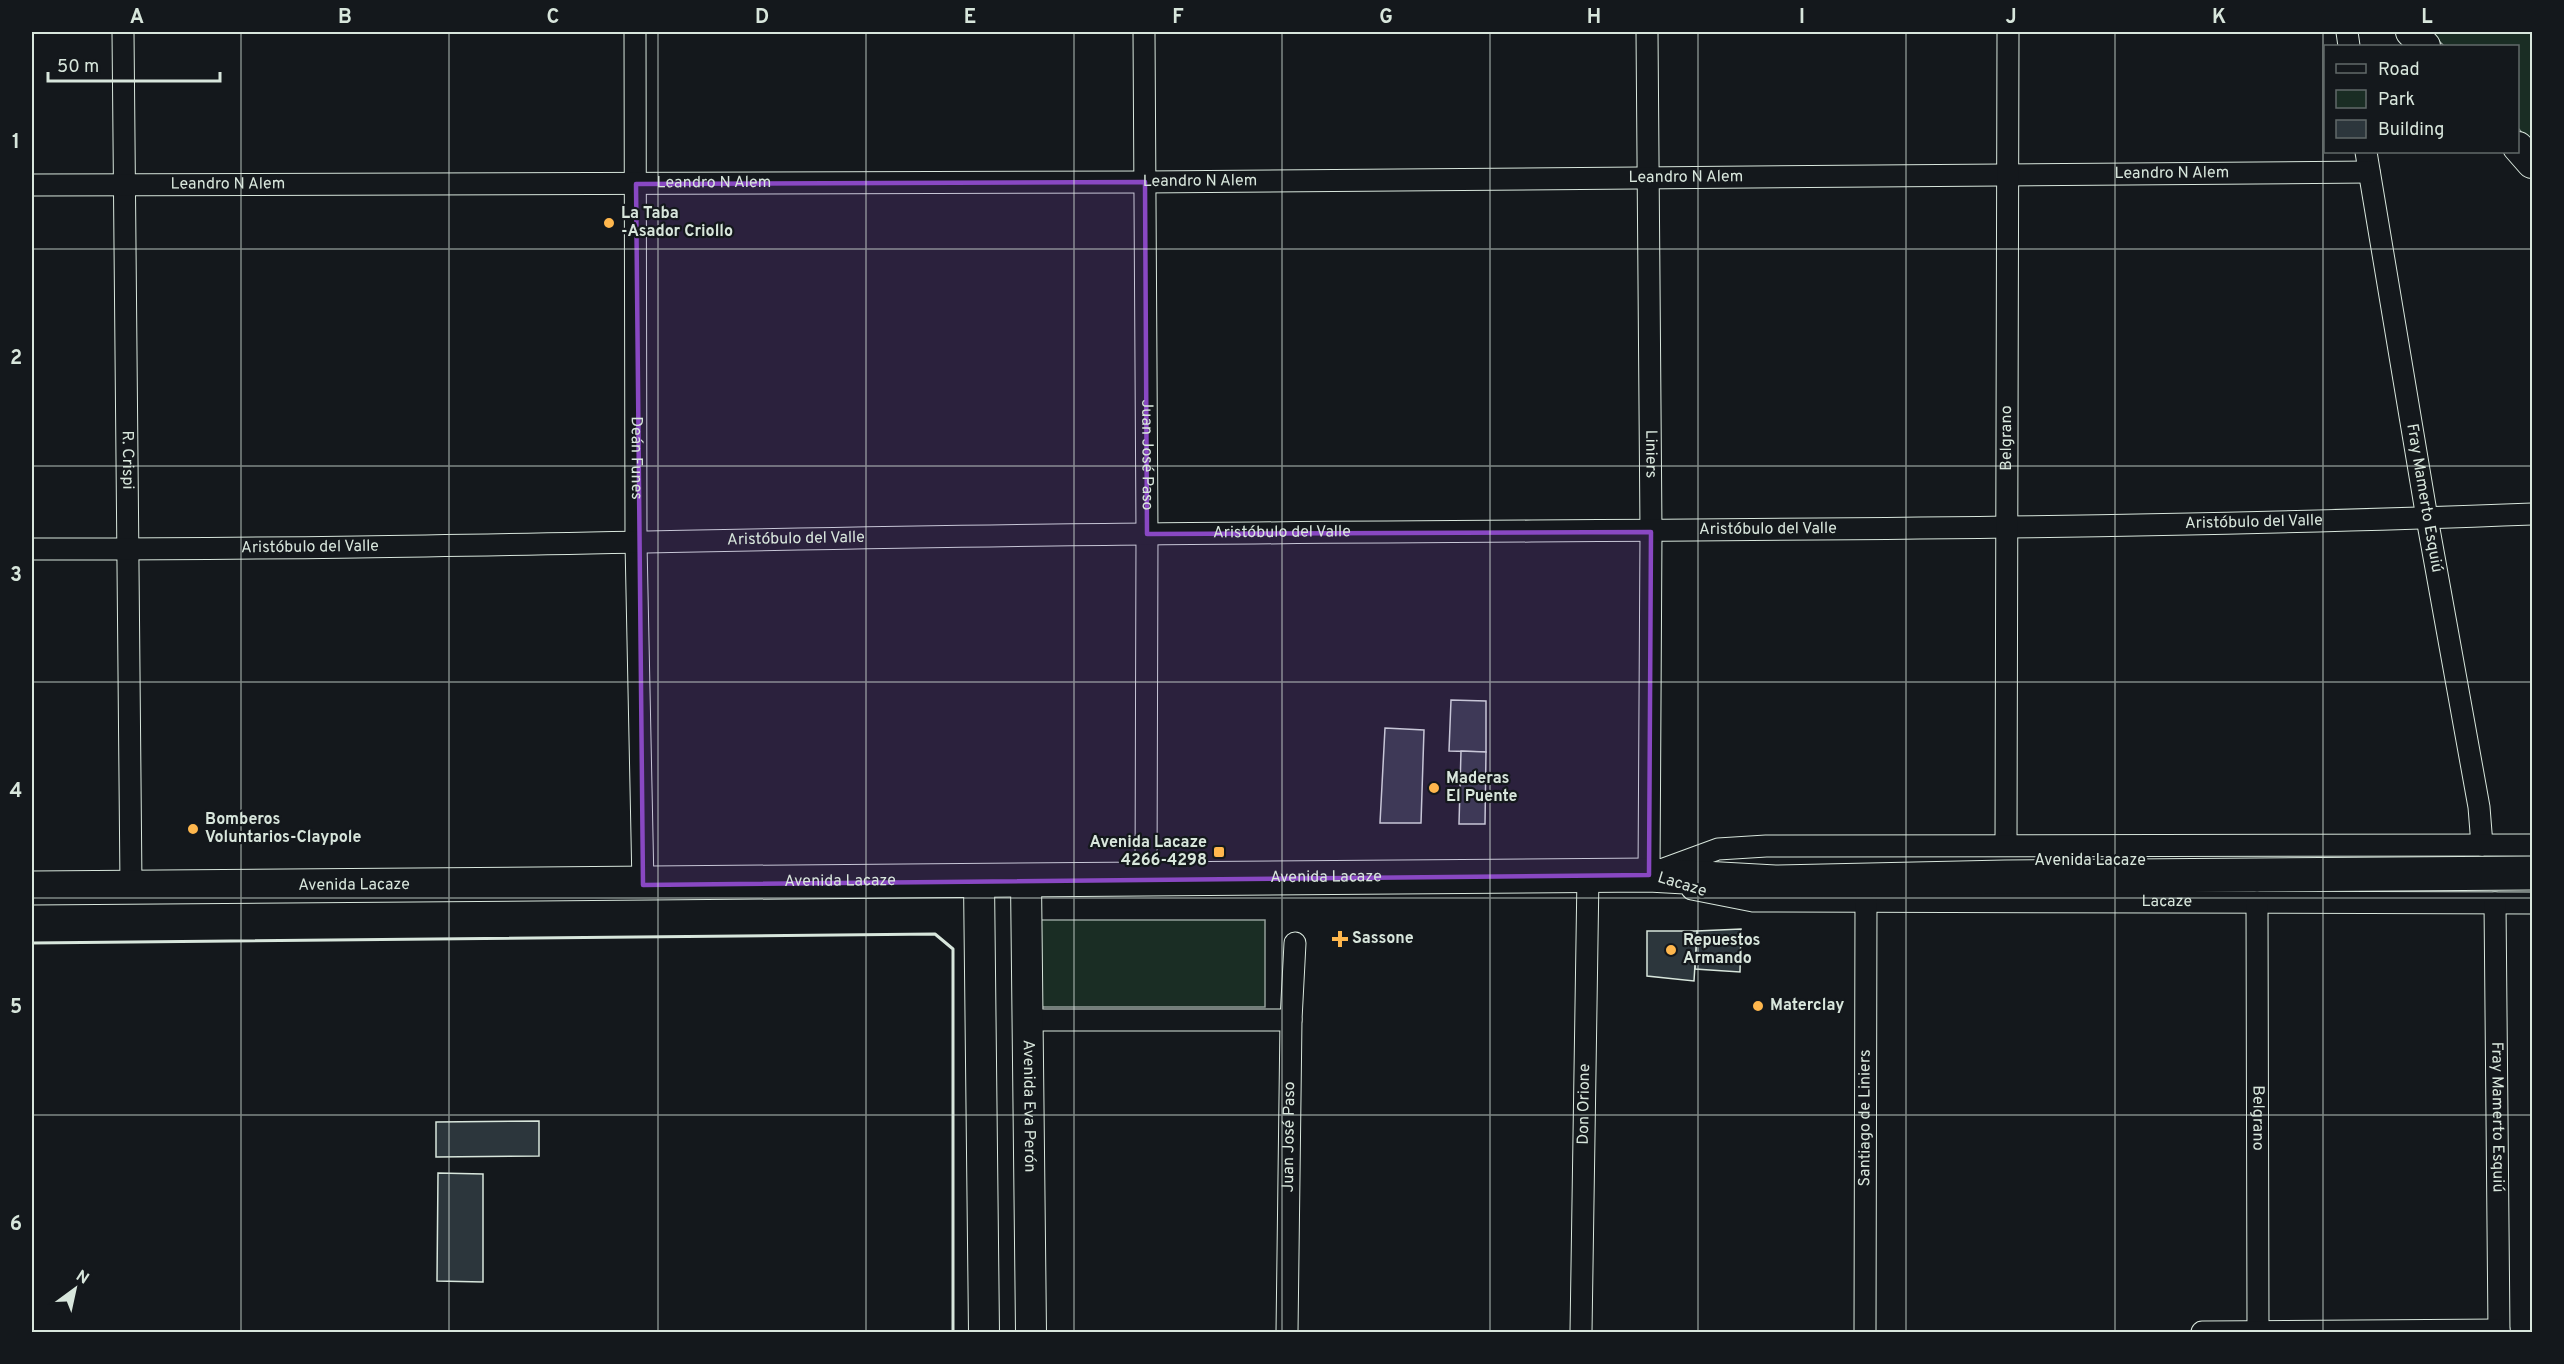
<svg xmlns="http://www.w3.org/2000/svg" width="2564" height="1364" font-family="Overpass,sans-serif">
	<style>
		.green { fill: #1a2d24; stroke: #939e99; stroke-width: 1.5 }
		.building { fill: #2c363c; stroke: #d8e6dc; stroke-width: 1.5 }
		.lines { fill: none; stroke-linecap: round; stroke-linejoin: round }
		.street-casing { stroke: #d8e6dc; stroke-width: 23 }
		.secondary-casing { stroke: #d8e6dc; stroke-width: 32 }
		.primary-casing { stroke: #d8e6dc; stroke-width: 35 }
		.street { stroke: #14181c; stroke-width: 21 }
		.secondary { stroke: #14181c; stroke-width: 30 }
		.primary { stroke: #14181c; stroke-width: 33 }
		.wall { stroke: #d8e6dc; stroke-width: 3 }
		.marked { fill: #8948c3; fill-opacity: 0.2; stroke: #8948c3; stroke-width: 4.5; stroke-linejoin: round }
		.grid { fill: none; stroke: #d8e6dc; stroke-width: 1.5; stroke-opacity: 0.55 }
		.poi-dot { fill: #ffb74d; stroke: #14181c; stroke-width: 2 }
		.labels { text-anchor: middle; dominant-baseline: central; stroke-width: 4.5; stroke-linejoin: round; paint-order: stroke }
		.street-label { font-size: 16px; fill: #d8e6dc; stroke: #14181c }
		.poi-label { font-size: 16px; font-weight: bold; fill: #d8e6dc; stroke: #14181c; text-anchor: start }
		.neatline { fill: none; stroke: #d8e6dc; stroke-width: 2 }
		.grid-label { font-size: 20px; text-anchor: middle; font-weight: bold; fill: #d8e6dc }
	</style>
	<rect width="100%" height="100%" fill="#14181c"/>
	<g class="green">
		<path d="M2430,32H2532V145L2518,128V46H2444Z"/>
		<rect x="1041" y="920" width="224" height="87"/>
	</g>
	<g class="building">
		<path d="M1451,700L1486,701V752L1449,751Z"/>
		<path d="M1385,728L1424,730L1421,823H1380Z"/>
		<path d="M1461,751L1486,752L1485,824H1459Z"/>
		<path d="M1741,929L1740,972L1695,969L1697,931Z"/>
		<path d="M1647,931H1697L1694,981L1647,976Z"/>
		<path d="M539,1121V1156L436,1157V1122Z"/>
		<path d="M438,1173L483,1174V1282L437,1281Z"/>
	</g>
	<g class="lines">
		<defs>
			<g id="street">
				<path id="s1" d="M123,32L131,886"/>
				<path id="s2" d="M635,32L636,543L643,885"/>
				<path id="s3" d="M1144,32L1147,534L1146,880"/>
				<path id="s4" d="M1647,32L1651,532L1649,875"/>
				<path d="M2347,32L2349,46"/>
				<path id="s5" d="M2366,152L2427,518L2479,807L2482,845"/>
				<path id="s6" d="M32,185L1145,182L2369,172"/>
				<path id="s7" d="M32,549C404,550 777,537 1150,534C1611,529 2072,532 2532,514"/>
				<path id="s8" d="M2006,844L2008,32"/>
				<path d="M1658,871L1718,849L1766,846L2532,845"/>
				<path id="s9" d="M1692,889L1753,901L2532,903"/>
				<path id="s10" d="M2257,902L2258,1332"/>
				<path id="s11" d="M2495,903L2499,1332"/>
				<path d="M1028,1020H1291"/>
				<path id="s12" d="M1287,1332L1291,1020L1295,943"/>
				<path id="s13" d="M1581,1332L1588,875"/>
				<path id="s14" d="M1865,1332L1866,901"/>
				<path d="M2202,1332L2499,1330"/>
			</g>
			<g id="secondary">
				<path d="M2411,32L2425,46"/>
				<path d="M2518,147L2532,163"/>
				<path d="M979,881L984,1332"/>
				<path id="s15" d="M1026,881L1031,1332"/>
			</g>
			<g id="primary">
				<path id="s16" d="M32,888L1649,875L1775,882L2005,877L2532,873"/>
			</g>
		</defs>
		<use href="#street" class="street-casing"/>
		<use href="#secondary" class="secondary-casing"/>
		<use href="#primary" class="primary-casing"/>
		<use href="#street" class="street"/>
		<use href="#secondary" class="secondary"/>
		<use href="#primary" class="primary"/>
		<path class="wall" d="M32,943L935,934L953,949V1332"/>
	</g>
	<path class="marked" d="M1145,182L1147,534L1651,532L1649,875L643,885L636,184Z"/>
	<path class="grid" d="M241,32V1332M449,32V1332M658,32V1332M866,32V1332M1074,32V1332M1282,32V1332M1490,32V1332M1698,32V1332M1906,32V1332M2115,32V1332M2323,32V1332M32,249H2532M32,466H2532M32,682H2532M32,898H2532M32,1115H2532"/>
	<g class="poi-dot">
		<circle cx="609" cy="223" r="6"/>
		<circle cx="1434" cy="788" r="6"/>
		<circle cx="193" cy="829" r="6"/>
		<rect x="1213" y="846" width="12" height="12" rx="3"/>
		<path d="M1337 930h6v6h6v6h-6v6h-6v-6h-6v-6h6z"/>
		<circle cx="1671" cy="950" r="6"/>
		<circle cx="1758" cy="1006" r="6"/>
	</g>
	<g class="labels">
		<g class="street-label">
			<text stroke="none"><textPath href="#s6" startOffset="2140">Leandro N Alem</textPath></text>
			<text stroke="none"><textPath href="#s6" startOffset="1654">Leandro N Alem</textPath></text>
			<text stroke="none"><textPath href="#s6" startOffset="1168">Leandro N Alem</textPath></text>
			<text stroke="none"><textPath href="#s6" startOffset="196">Leandro N Alem</textPath></text>
			<text stroke="none"><textPath href="#s6" startOffset="682">Leandro N Alem</textPath></text>
			<text stroke="none"><textPath href="#s8" startOffset="406">Belgrano</textPath></text>
			<text stroke="none"><textPath href="#s4" startOffset="422">Liniers</textPath></text>
			<text stroke="none"><textPath href="#s3" startOffset="423">Juan José Paso</textPath></text>
			<text stroke="none"><textPath href="#s2" startOffset="426">Deán Funes</textPath></text>
			<text stroke="none"><textPath href="#s1" startOffset="428">R. Crispi</textPath></text>
			<text stroke="none"><textPath href="#s5" startOffset="351">Fray Mamerto Esquiú</textPath></text>
			<text stroke="none"><textPath href="#s7" startOffset="2222">Aristóbulo del Valle</textPath></text>
			<text stroke="none"><textPath href="#s7" startOffset="1736">Aristóbulo del Valle</textPath></text>
			<text stroke="none"><textPath href="#s7" startOffset="1250">Aristóbulo del Valle</textPath></text>
			<text stroke="none"><textPath href="#s7" startOffset="764">Aristóbulo del Valle</textPath></text>
			<text stroke="none"><textPath href="#s7" startOffset="278">Aristóbulo del Valle</textPath></text>
			<text x="2090" y="861">Avenida Lacaze</text>
			<text stroke="none"><textPath href="#s16" startOffset="1294">Avenida Lacaze</textPath></text>
			<text stroke="none"><textPath href="#s16" startOffset="808">Avenida Lacaze</textPath></text>
			<text stroke="none"><textPath href="#s16" startOffset="322">Avenida Lacaze</textPath></text>
			<text transform="translate(1682 885) rotate(17)">Lacaze</text>
			<text stroke="none"><textPath href="#s9" startOffset="476">Lacaze</textPath></text>
			<text stroke="none"><textPath href="#s13" startOffset="228">Don Orione</textPath></text>
			<text stroke="none"><textPath href="#s15" startOffset="225">Avenida Eva Perón</textPath></text>
			<text stroke="none"><textPath href="#s14" startOffset="214">Santiago de Liniers</textPath></text>
			<text stroke="none"><textPath href="#s10" startOffset="216">Belgrano</textPath></text>
			<text stroke="none"><textPath href="#s11" startOffset="214">Fray Mamerto Esquiú</textPath></text>
			<text stroke="none"><textPath href="#s12" startOffset="195">Juan José Paso</textPath></text>
		</g>
		<g class="poi-label">
			<text x="621" y="214">La Taba<tspan x="621" dy="18">-Asador Criollo</tspan></text>
			<text x="1446" y="779">Maderas<tspan x="1446" dy="18">El Puente</tspan></text>
			<text x="205" y="820">Bomberos<tspan x="205" dy="18">Voluntarios-Claypole</tspan></text>
			<text x="1207" y="843" text-anchor="end">Avenida Lacaze<tspan x="1207" dy="18">4266-4298</tspan></text>
			<text x="1352" y="939">Sassone</text>
			<text x="1683" y="941">Repuestos<tspan x="1683" dy="18">Armando</tspan></text>
			<text x="1770" y="1006">Materclay</text>
		</g>
	</g>
	<rect width="2564" height="1364" fill="none" stroke="#14181c" stroke-width="66"/>
	<rect x="2324" y="45" width="195" height="108" fill="#14181c" stroke="#626a69" stroke-width="1.5"/>
	<rect x="2336" y="64" width="30" height="9" fill="#14181c" stroke="#626a69" stroke-width="1.5"/>
	<text x="2378" y="75" font-size="18" fill="#d8e6dc">Road</text>
	<rect x="2336" y="90" width="30" height="18" fill="#1a2d24" stroke="#626a69" stroke-width="1.5"/>
	<text x="2378" y="105" font-size="18" fill="#d8e6dc">Park</text>
	<rect x="2336" y="120" width="30" height="18" fill="#2c363c" stroke="#626a69" stroke-width="1.5"/>
	<text x="2378" y="135" font-size="18" fill="#d8e6dc">Building</text>
	<g transform="translate(75 1289) rotate(33)" stroke="#14181c" stroke-width="4.5" paint-order="stroke">
	<path d="M0-4.5L10 22L0 15L-10 22Z" fill="#d8e6dc"/>
	<text y="-9" font-size="16" font-weight="bold" text-anchor="middle" fill="#d8e6dc">N</text>
	</g>
	<path d="M48 72v9h172v-9" fill="none" stroke="#d8e6dc" stroke-width="3"/>
	<text x="57" y="72" font-size="18" fill="#d8e6dc" stroke="#14181c" stroke-width="4.5" paint-order="stroke">50 m</text>
	<rect x="33" y="33" width="2498" height="1298" class="neatline"/>
	<g class="grid-label">
		<text x="137" y="23">A</text>
		<text x="345" y="23">B</text>
		<text x="553" y="23">C</text>
		<text x="762" y="23">D</text>
		<text x="970" y="23">E</text>
		<text x="1178" y="23">F</text>
		<text x="1386" y="23">G</text>
		<text x="1594" y="23">H</text>
		<text x="1802" y="23">I</text>
		<text x="2011" y="23">J</text>
		<text x="2219" y="23">K</text>
		<text x="2427" y="23">L</text>
		<text x="16" y="148">1</text>
		<text x="16" y="364">2</text>
		<text x="16" y="581">3</text>
		<text x="16" y="797">4</text>
		<text x="16" y="1013">5</text>
		<text x="16" y="1230">6</text>
	</g>
</svg>
